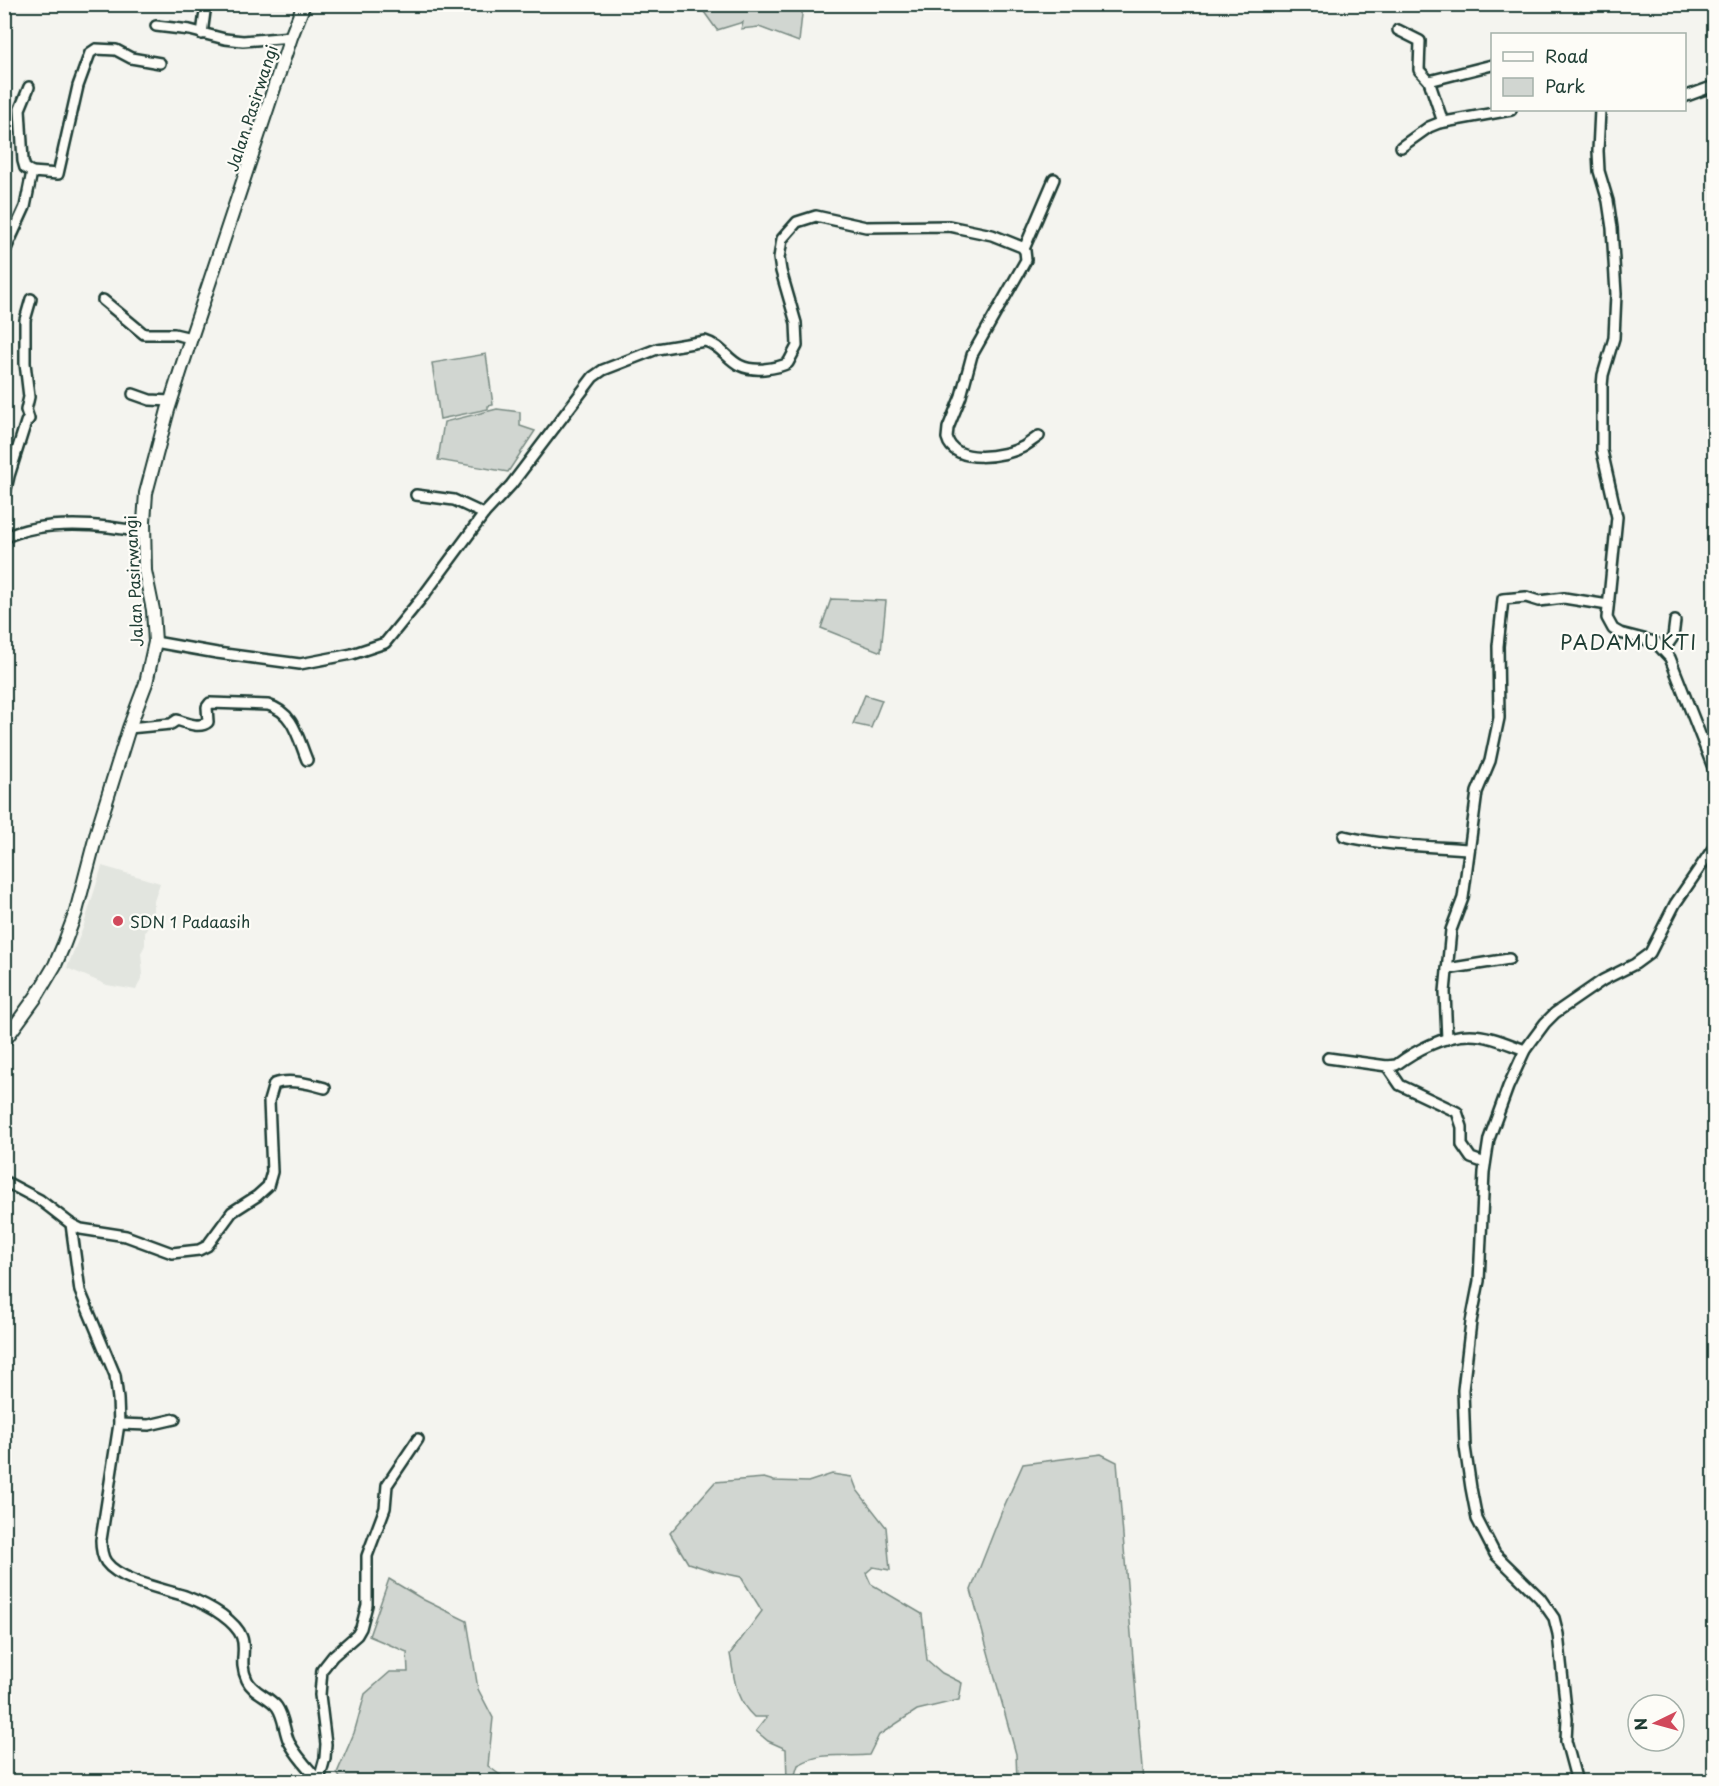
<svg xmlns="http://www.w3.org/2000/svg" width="1719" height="1786" font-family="'Playpen Sans',sans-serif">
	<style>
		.built { fill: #e2e5df }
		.green { fill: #d1d6d1; stroke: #788a82; stroke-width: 1.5 }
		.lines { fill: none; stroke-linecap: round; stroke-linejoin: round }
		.minor-casing { stroke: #1f3d34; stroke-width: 14 }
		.tertiary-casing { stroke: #1f3d34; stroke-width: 16 }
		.minor { stroke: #fdfcf7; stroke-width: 9 }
		.tertiary { stroke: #fdfcf7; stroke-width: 12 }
		.poi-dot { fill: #d1495b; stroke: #fdfcf7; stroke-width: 2 }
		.labels { text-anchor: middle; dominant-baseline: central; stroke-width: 4.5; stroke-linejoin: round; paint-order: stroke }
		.street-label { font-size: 16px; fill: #1f3d34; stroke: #fdfcf7 }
		.poi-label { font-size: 16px; fill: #1f3d34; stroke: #fdfcf7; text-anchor: start }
		.quarter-label { font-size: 20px; letter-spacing: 1.5px; fill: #1f3d34; stroke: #fdfcf7 }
	</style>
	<rect width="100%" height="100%" fill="#f4f4ef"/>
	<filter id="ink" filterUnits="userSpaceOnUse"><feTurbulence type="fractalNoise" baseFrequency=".0167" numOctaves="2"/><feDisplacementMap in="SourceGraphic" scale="12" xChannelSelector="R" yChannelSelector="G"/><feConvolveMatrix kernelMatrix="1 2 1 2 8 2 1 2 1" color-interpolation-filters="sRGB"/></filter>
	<g filter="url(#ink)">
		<path class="built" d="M102,866L160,883L154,901V913L145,933V945L141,953L143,974L136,990L107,985L67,968L83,928Z"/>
		<g class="green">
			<path d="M699,5H803L799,42L759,27L741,29L743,22L717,30Z"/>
			<path d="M486,354L493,405L488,406V409L440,419L432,363Z"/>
			<path d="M497,409L520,412V426L535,431L508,472L438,460L444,422Z"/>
			<path d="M831,599L886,601L881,652L821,628Z"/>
			<path d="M865,695L882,700L871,728L853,724Z"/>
			<path d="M1101,1454L1117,1462L1143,1781H1017L1016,1754L971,1590L1002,1511L1023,1464Z"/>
			<path d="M832,1474L852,1477L857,1490L886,1527L890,1570L873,1567L866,1573L871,1584L922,1614L927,1660L942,1673L962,1683L959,1700L917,1710L879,1735L869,1755C840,1758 825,1750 798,1765L793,1781H787L786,1749L768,1741L756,1731L767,1717H754C734,1698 735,1680 730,1654L762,1611L741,1577L713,1571L688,1563L670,1533L715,1482L764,1478L774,1481L808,1482Z"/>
			<path d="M389,1579L424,1600L467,1621L478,1689L493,1718L488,1766L508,1781H342L337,1773L354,1733L365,1694L390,1672H408L407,1652L369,1636Z"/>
		</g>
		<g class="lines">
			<defs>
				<g id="minor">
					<path d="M156,26L190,30L225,39L243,41L291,37"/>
					<path d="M1398,30L1420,41L1419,70L1429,81L1443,122"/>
					<path d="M202,34L206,4"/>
					<path d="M1429,81L1492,65"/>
					<path d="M29,87L20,109L23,161L25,168L32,172"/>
					<path d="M1684,97L1714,86"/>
					<path d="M1600,110L1598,151L1599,171L1608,201L1612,228L1616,294L1614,338L1603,375L1602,386V451L1617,517L1607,618L1613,629L1620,633L1655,642L1670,658L1714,770"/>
					<path d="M1401,147L1429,127L1439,123L1511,110"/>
					<path d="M1024,249L1054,179"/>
					<path d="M4,253L25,207L32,172L58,174L78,86L90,53L96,49L116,50L131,58L160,63"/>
					<path d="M103,300L144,334H174L191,338"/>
					<path d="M133,394L150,400L171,401"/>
					<path d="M416,495L454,500L484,514"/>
					<path d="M4,498L9,476L26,422L29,419L26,410L29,397L25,363V320L31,299"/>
					<path d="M4,538C42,519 104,524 144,533"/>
					<path d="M155,642L217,653L300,664L352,654L385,643L424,595L484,514L511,485L593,377L603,370L657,349L705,341C729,348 729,372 764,369C773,368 781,367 788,363L797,346L796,323L781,271L779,258L782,239L797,222L816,216L866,227L949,226L992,235L1022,247L1025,251L1026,260L972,355L961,396L948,428L947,438C954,465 1004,457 1023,447C1028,444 1033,440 1039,436"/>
					<path d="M1664,650L1673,637L1675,621"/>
					<path d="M129,728L171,724L177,720C186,723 200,729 208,722L207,707L210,703L268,705C294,712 298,739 307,760"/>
					<path d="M1344,836C1385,846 1427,846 1469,849"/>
					<path d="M1447,969L1509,959"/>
					<path d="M1447,1039L1445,992L1451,930L1463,898L1477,792L1490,761L1499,718L1498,646L1503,599L1526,597L1539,601L1564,598L1608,605"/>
					<path d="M1328,1058L1387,1066L1396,1065C1416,1050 1445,1035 1470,1035C1489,1035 1508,1044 1525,1050"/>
					<path d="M1387,1066L1400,1085L1457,1112L1462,1127V1145L1471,1158L1485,1163"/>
					<path d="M4,1181L40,1200L71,1224L80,1291L115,1375L118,1399L119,1424L101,1540C101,1547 102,1556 106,1562C120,1581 164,1589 185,1596C198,1601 211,1607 222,1615C259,1642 234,1653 247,1680C253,1693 269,1696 277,1707C284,1717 284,1731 289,1742C297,1757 309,1769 320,1782"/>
					<path d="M71,1224L81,1229L126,1236L172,1253L199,1250L207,1246L232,1212L257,1196L268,1186L272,1172L269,1101L274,1084C289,1078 310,1084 325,1088"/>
					<path d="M119,1424L149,1425L175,1419"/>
					<path d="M319,1780L325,1758L326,1744L320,1695L322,1670L333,1656L357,1635L361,1628L367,1605V1556L385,1508L387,1485L418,1439"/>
					<path d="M1577,1782L1566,1741L1567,1719L1558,1634L1554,1618L1540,1598L1495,1554L1477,1519L1471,1488L1465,1447L1463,1390L1471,1322L1479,1281L1484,1172L1489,1139L1508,1087L1525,1050L1545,1023L1555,1013L1603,980L1635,964L1650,953L1675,904L1714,847"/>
				</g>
				<path id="tertiary" d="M4,1041L36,997L55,965L64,944L76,912L98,828L129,728L146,683L155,642L153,610L145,571L144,522L146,493L168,410L191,338L291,37L304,4"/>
			</defs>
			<use href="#minor" class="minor-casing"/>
			<use href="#tertiary" class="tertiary-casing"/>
			<use href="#minor" class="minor"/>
			<use href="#tertiary" class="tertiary"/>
		</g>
	</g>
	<circle class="poi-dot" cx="118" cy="921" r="6"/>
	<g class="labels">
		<g class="street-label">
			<text transform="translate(251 108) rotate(-72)">Jalan Pasirwangi</text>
			<text transform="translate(133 581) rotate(-93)">Jalan Pasirwangi</text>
		</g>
		<g class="poi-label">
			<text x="130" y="921">SDN 1 Padaasih</text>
		</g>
		<g class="quarter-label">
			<text x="1629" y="642">PADAMUKTI</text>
		</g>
	</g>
	<rect width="1719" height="1786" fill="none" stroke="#fdfcf7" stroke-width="24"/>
	<rect x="12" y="12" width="1695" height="1762" fill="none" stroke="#1f3d34" stroke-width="2" filter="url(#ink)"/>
	<rect x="1491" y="33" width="195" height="78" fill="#fdfcf7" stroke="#a4b0a9" stroke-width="1.5"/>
	<rect x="1503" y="52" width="30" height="9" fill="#fdfcf7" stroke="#a4b0a9" stroke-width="1.5"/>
	<text x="1545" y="63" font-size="18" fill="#1f3d34">Road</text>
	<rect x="1503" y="78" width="30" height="18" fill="#d1d6d1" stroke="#a4b0a9" stroke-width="1.5"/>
	<text x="1545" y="93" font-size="18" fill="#1f3d34">Park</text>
	<g transform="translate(1656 1723) rotate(265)"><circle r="28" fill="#fdfcf7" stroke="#a4b0a9" stroke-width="1.5"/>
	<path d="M0-4.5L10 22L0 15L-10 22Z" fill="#d1495b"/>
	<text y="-9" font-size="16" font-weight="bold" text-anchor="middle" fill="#1f3d34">N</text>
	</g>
</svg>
